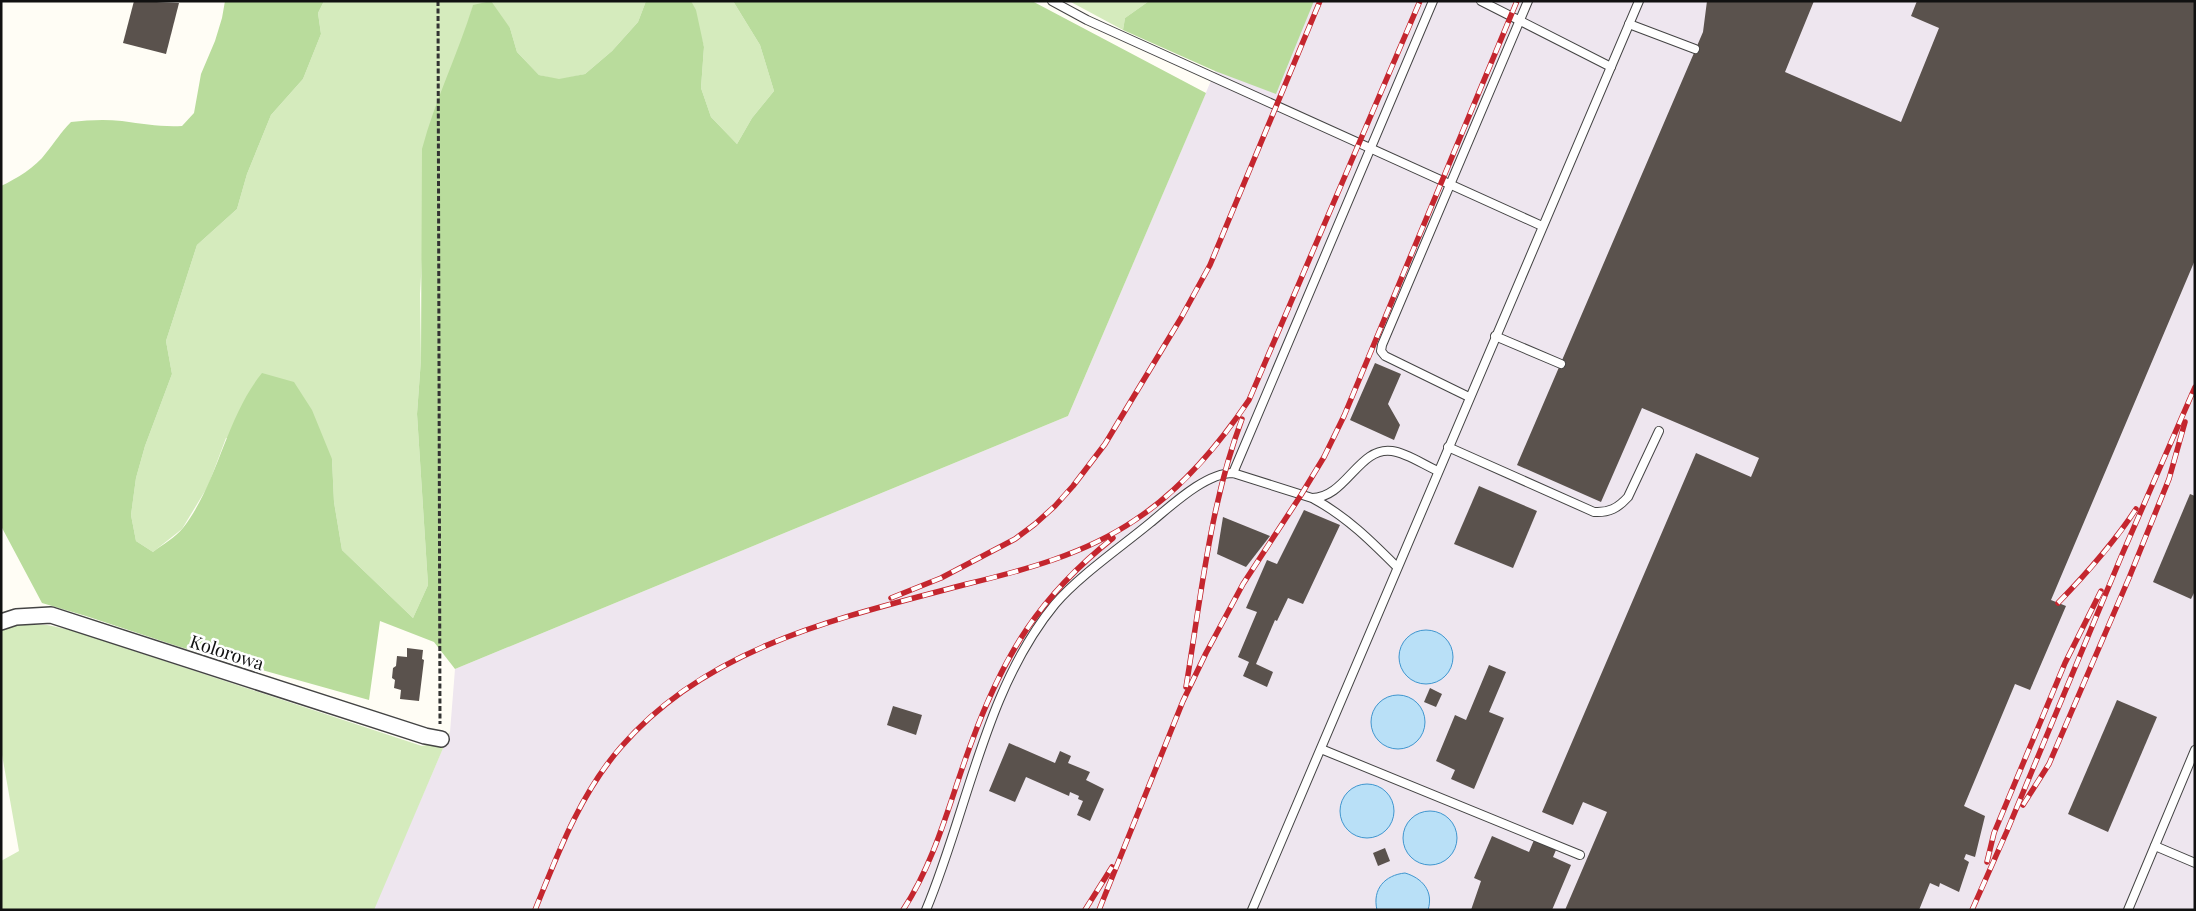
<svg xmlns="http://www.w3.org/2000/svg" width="2196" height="911" font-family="'Playfair Display',serif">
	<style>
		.industrial { fill: #eee6ef }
		.green { fill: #d5ebbd }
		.forest { fill: #b9dc9c }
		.water { fill: #b9e0f7; stroke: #3f96cf }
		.building { fill: #5a524d }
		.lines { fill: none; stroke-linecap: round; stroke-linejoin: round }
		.lane-casing { stroke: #444; stroke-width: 10 }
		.street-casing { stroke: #444; stroke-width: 18 }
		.path { stroke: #333; stroke-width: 3; stroke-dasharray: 5 2.5; stroke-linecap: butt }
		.lane { stroke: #fff; stroke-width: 8 }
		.street { stroke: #fff; stroke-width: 15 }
		.rail-casing { stroke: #c4262e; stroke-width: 5.5 }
		.rail { stroke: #fff; stroke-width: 4; stroke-dasharray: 11; stroke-linecap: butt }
		.labels { text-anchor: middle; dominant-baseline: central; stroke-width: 5; stroke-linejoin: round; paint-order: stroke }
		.street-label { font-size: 18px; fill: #111; stroke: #fff }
	</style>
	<rect width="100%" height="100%" fill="#fffdf5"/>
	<path class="industrial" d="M1245,1H2195V910H373L450,732L455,669L1068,416Z"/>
	<g class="green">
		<path d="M324,1H646L638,22L612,51L585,74L559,80L539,75L517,52L510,28L473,6L464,36L423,242L420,294L421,359L417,414L428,585L413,618L342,550L334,502L332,459L226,438L208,486L182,529L153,552L136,541L131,515L136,478L145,446L172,374L166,341L197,245L237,209L247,174L271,115L303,79L321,34L318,13Z"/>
		<path d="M691,1H733L760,45L774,91L752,118L737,144L711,117L701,88L704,47Z"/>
		<path d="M1069,1H1149L1125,18L1123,30Z"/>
		<path d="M19,624L47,625L71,630L422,746L441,742L450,732L374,910H1V861L19,851L1,749V630Z"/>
	</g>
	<g class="forest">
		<path d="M225,1H324L318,13L321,34L303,79L271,115L247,174L237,209L197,245L166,341L172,374L145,446L136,478L131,515L136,541L153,552C162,545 176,537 183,528C219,481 225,419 262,373L294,382L312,410L332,459L334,502L342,550L413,618L428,585L417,414L421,359L422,149C435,100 458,54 473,5L491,1L510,28L517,52L539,75L559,79L585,74L612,51L638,22L646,1H691L696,10L704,47L701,88L711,117L737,144L752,118L774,91L760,45L733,1H1032L1206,93L1068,416L455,669L434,642L380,621L369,700L180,647L86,616L42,603L1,526V186C16,179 36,167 46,153C55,142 61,132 71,122C88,120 105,119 122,121C144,124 160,127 182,126L194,113L201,74L215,41L222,18Z"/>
		<path d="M1149,1H1314L1276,94L1215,71L1123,30L1125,18Z"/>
	</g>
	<g class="water">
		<circle cx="1426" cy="657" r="27"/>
		<circle cx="1398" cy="722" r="27"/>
		<circle cx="1367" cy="811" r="27"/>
		<circle cx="1430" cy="838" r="27"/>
		<path d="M1405,873C1422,878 1434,891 1428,910H1377C1372,889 1385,875 1405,873Z"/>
	</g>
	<g class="building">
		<path d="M134,1L179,3L166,54L123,43Z"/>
		<path d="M1707,1H1814L1785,72L1901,122L1939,28L1911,16L1917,1H2195V260L2051,600L2066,606L2030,690L2015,684L1964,806L1985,816L1975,857L1966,854L1964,859L1969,862L1959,892L1940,883L1939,887L1930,883L1919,910H1565L1607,812L1583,802L1573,825L1542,812L1696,453L1751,477L1759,458L1642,408L1601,502L1517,465L1703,32Z"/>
		<path d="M1375,363L1401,374L1388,404L1400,425L1394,440L1350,420Z"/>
		<path d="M1479,486L1537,511L1513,568L1454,544Z"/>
		<path d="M2190,494L2195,496V591L2191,599L2153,582Z"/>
		<path d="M1304,510L1340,525L1303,604L1288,598L1277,621L1275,620L1256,664L1273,672L1267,687L1243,676L1249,662L1238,657L1257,612L1246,608L1267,560L1277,564Z"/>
		<path d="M1223,517L1270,536L1246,567L1217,554Z"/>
		<path d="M407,648L423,650L422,659L424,660L419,701L400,699L401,690L394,688L395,680L392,678L393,668L396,666L397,656L407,657Z"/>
		<path d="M1489,665L1506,672L1489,712L1504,718L1474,789L1451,779L1455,770L1436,761L1455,715L1466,720Z"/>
		<path d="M1430,688L1442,694L1436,707L1424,702Z"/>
		<path d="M2117,700L2157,717L2108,832L2068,814Z"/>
		<path d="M893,706L922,715L916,735L887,725Z"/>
		<path d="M1009,743L1055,763L1060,751L1071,756L1068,763L1090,772L1086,780L1104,789L1090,821L1077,815L1083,801L1078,799L1079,796L1070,792L1069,796L1026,777L1015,802L989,791Z"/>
		<path d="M1492,836L1529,852L1534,840L1556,850L1553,857L1571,865L1552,910H1471L1481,881L1474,878Z"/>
		<path d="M1385,848L1390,861L1378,866L1373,853Z"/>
	</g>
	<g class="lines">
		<defs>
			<g id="lane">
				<path d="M1052,1L1087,20L1542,226"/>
				<path d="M1481,1L1611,67"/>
				<path d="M1629,24L1695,49"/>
				<path d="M1495,336L1561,364"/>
				<path d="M1469,397L1385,356L1381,351L1382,345L1528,1"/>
				<path d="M1448,447L1594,512C1609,513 1618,508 1628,497L1659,431"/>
				<path d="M1233,473L1433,1"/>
				<path d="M1314,499C1347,517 1371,541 1397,567"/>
				<path d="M1321,749L1580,855"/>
				<path d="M2155,846L2195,863"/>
				<path d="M926,910C968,810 985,689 1055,604C1079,576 1121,547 1150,523C1171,506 1205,473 1233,473L1312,498C1346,498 1359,446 1392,451C1407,453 1424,465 1438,471"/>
				<path d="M1252,910L1639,1"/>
				<path d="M2128,910L2195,750"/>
			</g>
			<path id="street" d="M1,622L16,617L51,615L425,736L441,739"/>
		</defs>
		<use href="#lane" class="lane-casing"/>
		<use href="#street" class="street-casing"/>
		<path class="path" d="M438,1L440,724"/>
		<use href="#lane" class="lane"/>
		<use href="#street" class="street"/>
		<defs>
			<g id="rail">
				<path d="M891,598L941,578L1015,539L1035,524L1055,506L1073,486L1105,444L1181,318L1210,265L1320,1"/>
				<path d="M2058,603C2087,573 2113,544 2136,509"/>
				<path d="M1186,687C1201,597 1210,504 1242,419"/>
				<path d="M2023,805L2049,764L2129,578L2169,479L2185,422"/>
				<path d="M1987,862L1994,833L2065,663L2101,591"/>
				<path d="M535,910C558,853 580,794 621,747C709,645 843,617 967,584C1025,570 1085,554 1135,520C1182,489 1218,446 1249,400L1420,1"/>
				<path d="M903,910C937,858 950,799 972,741C1004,654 1040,596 1113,538"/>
				<path d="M1085,910L1112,867"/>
				<path d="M1099,910L1183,701L1206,653L1243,584L1301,495L1324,457L1344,416L1517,1"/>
				<path d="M1972,910L2007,831L2121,557L2195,387"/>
			</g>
		</defs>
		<use href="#rail" class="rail-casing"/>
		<use href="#rail" class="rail"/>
	</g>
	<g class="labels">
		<g class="street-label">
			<text transform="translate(227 652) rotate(18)">Kolorowa</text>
		</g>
	</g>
	<rect width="2196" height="911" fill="none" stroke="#111111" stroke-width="5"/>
</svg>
